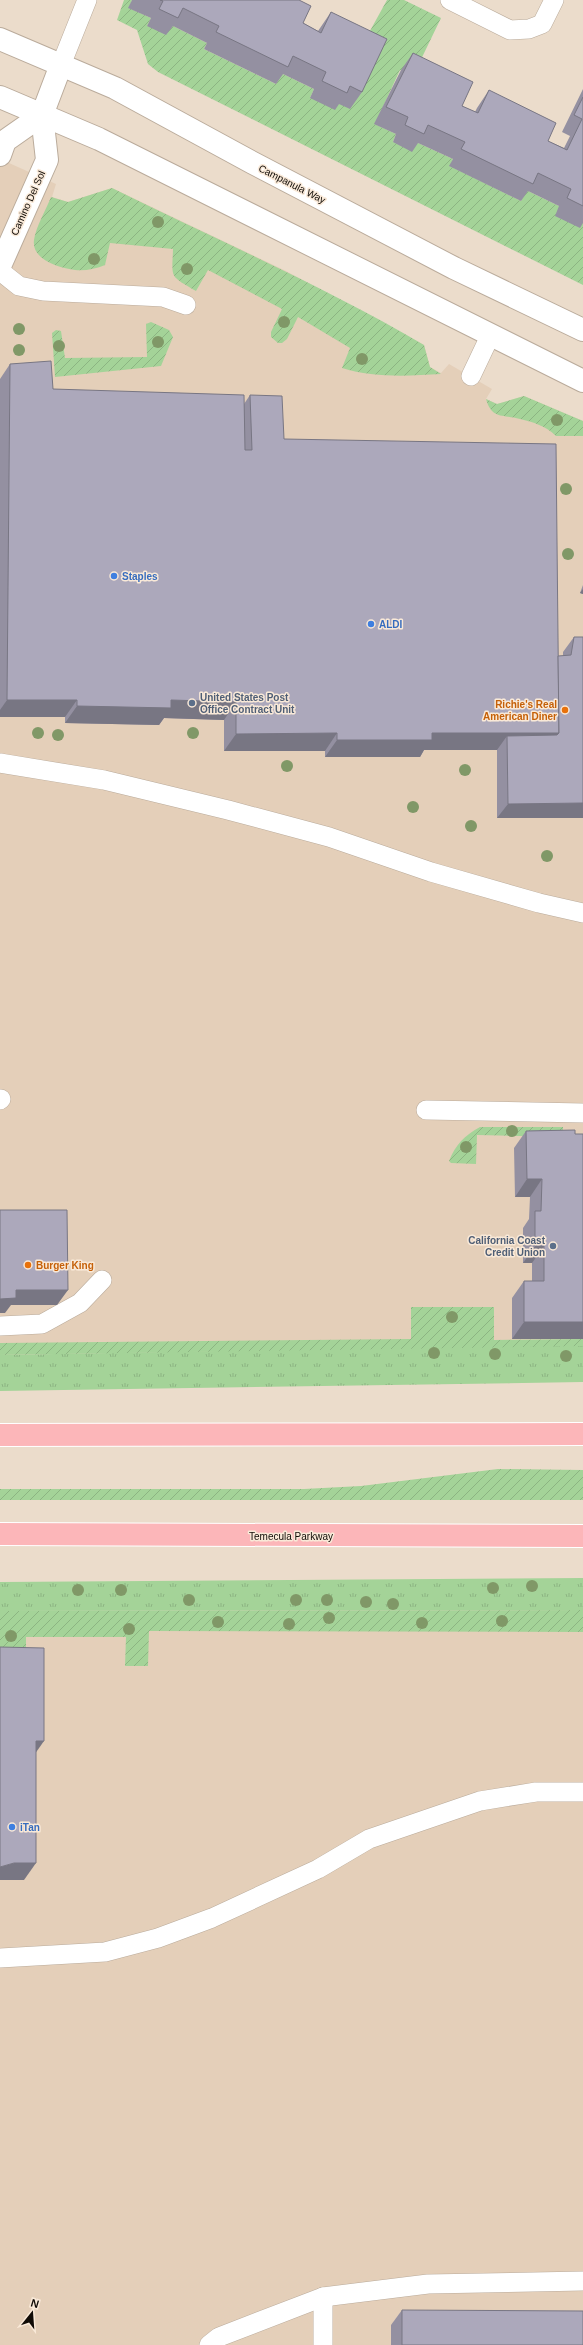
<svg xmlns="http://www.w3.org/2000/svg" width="583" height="2345" font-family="Helvetica,sans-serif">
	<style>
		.built { fill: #e4cfb9 }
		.grass { fill: url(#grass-tufts) }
		.garden { fill: url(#garden-furrows) }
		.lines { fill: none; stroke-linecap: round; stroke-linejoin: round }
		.lane-casing { stroke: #baab9b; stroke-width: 20 }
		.street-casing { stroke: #baab9b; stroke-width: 24 }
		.secondary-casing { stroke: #baab9b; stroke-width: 24 }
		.primary-casing { stroke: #fff; stroke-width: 24 }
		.lane { stroke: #fff; stroke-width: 19 }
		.street { stroke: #fff; stroke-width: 22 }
		.secondary { stroke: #fff; stroke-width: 22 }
		.primary { stroke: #fcb6b9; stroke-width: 22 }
		.tree { fill: #809867 }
		.wall { fill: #9490a1 }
		.shaded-wall { fill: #787683 }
		.building { fill: #aca8bb; stroke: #787683 }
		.shop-dot { fill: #3f7fe0; stroke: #f9e9d8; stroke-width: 1.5 }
		.service-dot { fill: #5c6f8a; stroke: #f9e9d8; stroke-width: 1.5 }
		.food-dot { fill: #e8710a; stroke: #f9e9d8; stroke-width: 1.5 }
		.labels { text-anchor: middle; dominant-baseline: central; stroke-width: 3; stroke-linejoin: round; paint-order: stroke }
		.street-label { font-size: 10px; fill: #100b06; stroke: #f9e9d8 }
		.shop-label { font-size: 10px; font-weight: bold; fill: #366cbe; stroke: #f9e9d8; text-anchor: start }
		.service-label { font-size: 10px; font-weight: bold; fill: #4e5e75; stroke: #f9e9d8; text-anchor: start }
		.food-label { font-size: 10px; font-weight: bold; fill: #c56008; stroke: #f9e9d8; text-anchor: end }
	</style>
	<defs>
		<pattern id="grass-tufts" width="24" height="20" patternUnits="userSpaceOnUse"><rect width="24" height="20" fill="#a4d398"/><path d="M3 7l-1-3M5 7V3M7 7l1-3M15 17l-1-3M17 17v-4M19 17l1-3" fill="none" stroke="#8cb482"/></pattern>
		<pattern id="garden-furrows" width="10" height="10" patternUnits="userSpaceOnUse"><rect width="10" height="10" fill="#a4d398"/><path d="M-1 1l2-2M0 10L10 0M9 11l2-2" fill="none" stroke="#8cb482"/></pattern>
	</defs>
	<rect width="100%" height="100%" fill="#ebdccb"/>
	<g class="built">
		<path d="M0,159L56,184L52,197L68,202L112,188L284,270L424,345L430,367L441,373L449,364L492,389L486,399L497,404L524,396L583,421V1346L0,1355Z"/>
		<path d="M583,1610V2345H0V1611Z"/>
	</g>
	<g class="grass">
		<path d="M479,1346H583V1382L0,1391V1355Z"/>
		<path d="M583,1578V1610L0,1611V1582Z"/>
	</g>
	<g class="garden">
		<path d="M124,0H132L129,8L151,18L147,26L171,25L207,43L204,49L276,84L281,73L314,89L310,98L360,49L387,0H404L441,18L413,76L400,70L375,124L396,134L393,142H416L453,159L450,166L521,201L526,190L559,206L583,222V285L158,72L148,64L137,30L117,20Z"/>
		<path d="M112,188C217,240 324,286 424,345L430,367L441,374C409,376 373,378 342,368L350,348L298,317L287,339L282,343H278L271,337V332L282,309L208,270L196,291C169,275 172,279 173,249L110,243L105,265C96,269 85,271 75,270C60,268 31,260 34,240C36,226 46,210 51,197L68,202Z"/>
		<path d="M151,322L169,330L173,337L161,366L55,377L52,333L56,330L61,331L65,358L147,357L146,324Z"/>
		<path d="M524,396L583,421V436H556C546,426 533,422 520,419C503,414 492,420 486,399L497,404Z"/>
		<path d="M480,1127H563V1137L477,1135L476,1164L451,1163L449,1161C456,1144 464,1136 480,1127Z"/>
		<path d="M411,1307H494V1340L583,1339V1346L0,1355V1343L411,1339Z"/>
		<path d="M498,1469L583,1470V1500H0V1489H304L361,1486Z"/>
		<path d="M583,1610V1632L149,1631L148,1666H125L126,1637H26V1656L0,1655V1611Z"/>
	</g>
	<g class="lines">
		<defs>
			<g id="lane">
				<path d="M450,0L510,30L529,29L542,24L554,0"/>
				<path d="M61,65L87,0"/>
				<path d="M0,271L19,286L43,291L163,297L186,305"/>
				<path d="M471,376L490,336"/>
				<path d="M0,763L104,780L228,810L329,837L431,872L539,903L583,913"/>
				<path d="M0,1100L1,1099"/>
				<path d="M426,1110L583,1113"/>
				<path d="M0,1326L42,1324L80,1303L102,1280"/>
				<path d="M0,1958L105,1952L158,1938L212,1918L318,1869L369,1839L480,1801L536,1792H583"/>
				<path d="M323,2297V2345"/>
				<path d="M209,2345L219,2337L323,2297L428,2284L583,2281"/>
			</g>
			<g id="street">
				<path d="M0,155L5,141L42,115"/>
				<path d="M0,266L47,160L42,115L61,65"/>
			</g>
			<g id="secondary">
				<path d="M0,39L115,88L253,163L454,268L583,330"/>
				<path d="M0,97L99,139L583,381"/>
			</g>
			<g id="primary">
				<path d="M0,1435L583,1434"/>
				<path d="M0,1534L583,1536"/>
			</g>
		</defs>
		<use href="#lane" class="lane-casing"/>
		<use href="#street" class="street-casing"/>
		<use href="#secondary" class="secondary-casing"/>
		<use href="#primary" class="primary-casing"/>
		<use href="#lane" class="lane"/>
		<use href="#street" class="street"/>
		<use href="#secondary" class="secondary"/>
		<use href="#primary" class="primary"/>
	</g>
	<g class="tree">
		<circle cx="158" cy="222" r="6"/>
		<circle cx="94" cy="259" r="6"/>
		<circle cx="187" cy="269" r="6"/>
		<circle cx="284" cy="322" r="6"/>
		<circle cx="19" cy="329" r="6"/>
		<circle cx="158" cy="342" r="6"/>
		<circle cx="59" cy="346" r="6"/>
		<circle cx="19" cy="350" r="6"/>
		<circle cx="362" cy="359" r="6"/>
		<circle cx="557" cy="420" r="6"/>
		<circle cx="566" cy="489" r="6"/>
		<circle cx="568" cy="554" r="6"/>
		<circle cx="38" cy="733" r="6"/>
		<circle cx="193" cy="733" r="6"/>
		<circle cx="58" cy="735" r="6"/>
		<circle cx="287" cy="766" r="6"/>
		<circle cx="465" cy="770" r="6"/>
		<circle cx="413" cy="807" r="6"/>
		<circle cx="471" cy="826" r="6"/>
		<circle cx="547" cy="856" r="6"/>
		<circle cx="512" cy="1131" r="6"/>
		<circle cx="466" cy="1147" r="6"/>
		<circle cx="452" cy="1317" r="6"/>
		<circle cx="434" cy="1353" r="6"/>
		<circle cx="495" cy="1354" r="6"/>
		<circle cx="566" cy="1356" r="6"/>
		<circle cx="532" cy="1586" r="6"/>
		<circle cx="493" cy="1588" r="6"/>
		<circle cx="78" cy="1590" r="6"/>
		<circle cx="121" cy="1590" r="6"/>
		<circle cx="189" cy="1600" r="6"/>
		<circle cx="296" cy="1600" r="6"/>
		<circle cx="327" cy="1600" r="6"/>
		<circle cx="366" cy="1602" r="6"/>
		<circle cx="393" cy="1604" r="6"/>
		<circle cx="329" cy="1618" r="6"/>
		<circle cx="502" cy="1621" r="6"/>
		<circle cx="218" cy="1622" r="6"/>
		<circle cx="422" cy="1623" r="6"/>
		<circle cx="289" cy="1624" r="6"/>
		<circle cx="129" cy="1629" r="6"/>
		<circle cx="11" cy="1636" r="6"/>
	</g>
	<g class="wall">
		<path d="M132,0H299L303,23L318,31L331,12L362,92L350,109L339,104L335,110L310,98L314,89L283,74L276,84L204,49L207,43L173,26L166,35L147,26L151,18L128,8Z"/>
		<path d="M413,53L462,106L475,112L477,108L489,90L548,141L564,148L570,136L562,132L583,89V223L580,228L555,216L559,206L528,191L521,201L449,166L453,159L418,143L412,152L393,142L396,134L374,124L401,70Z"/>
		<path d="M10,364L53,389L244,404L250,395L284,439L558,656H563V652L574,637H583V818H497V750H424L420,757H325V751H224V720L164,718L159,725L65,723V717H0V379Z"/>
		<path d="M583,585V594L580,593Z"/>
		<path d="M575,1130L583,1339H512V1298L524,1281H532V1263H523V1228L529,1219L530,1197H515L514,1148L526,1131Z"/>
		<path d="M402,2310L583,2345H391V2325Z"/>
	</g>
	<g class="shaded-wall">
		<path d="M583,589V594L580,593Z"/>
		<path d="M7,700H77L65,717H0V710Z"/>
		<path d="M171,700L236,702L224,720L164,718L159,725L65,723L77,706Z"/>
		<path d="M337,733L325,751H224L236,734Z"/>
		<path d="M432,733H559L546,750L507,736L497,750H424L420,757H325L337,740Z"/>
		<path d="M583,803V818H497L508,804Z"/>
		<path d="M527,1179H542L530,1197H515Z"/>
		<path d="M535,1246H544L532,1263H523Z"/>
		<path d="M16,1290H68L57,1305H11L5,1313H0V1299Z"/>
		<path d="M524,1322H583V1339H512Z"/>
		<path d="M36,1741H44L32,1758Z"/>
		<path d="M14,1863H36L24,1880H0V1867Z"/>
	</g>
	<g class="building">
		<path d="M160,0H299L311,6L303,23L321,33L331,12L387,39L362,92L350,86L347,93L322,81L326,72L293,56L288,67L216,32L219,26L183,8L178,18L159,9L163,1Z"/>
		<path d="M413,53L473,82L462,106L478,113L489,90L556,123L548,141L567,150L582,119L574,115L583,97V206L567,198L571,189L538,173L533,184L461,149L465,142L428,125L424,134L405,125L408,117L386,107Z"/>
		<path d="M51,361L53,389L244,395L245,450H252L250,395L282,396L284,439L556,444L559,733H432V740H337V733L236,734V702L171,700V708L77,706V700H7L10,364Z"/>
		<path d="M574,637H583V803L508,804L507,736L557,735L559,733L558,656L571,655Z"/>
		<path d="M575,1130V1134H583V1322H524V1281H544V1246H535V1211H541L542,1179H527L526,1131Z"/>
		<path d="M0,1210H67L68,1290H16V1298L0,1299Z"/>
		<path d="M0,1647L44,1648V1741H36V1863H14L0,1867Z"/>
		<path d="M402,2310L583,2311V2345H402Z"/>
	</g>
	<g class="shop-dot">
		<circle cx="114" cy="576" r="4"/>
		<circle cx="371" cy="624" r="4"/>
		<circle cx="12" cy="1827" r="4"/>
	</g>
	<g class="service-dot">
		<circle cx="192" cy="703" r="4"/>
		<circle cx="553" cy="1246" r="4"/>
	</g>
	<g class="food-dot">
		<circle cx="565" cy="710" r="4"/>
		<circle cx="28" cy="1265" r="4"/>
	</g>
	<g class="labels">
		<g class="street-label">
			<text transform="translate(292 184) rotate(27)">Campanula Way</text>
			<text transform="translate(28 203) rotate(-66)">Camino Del Sol</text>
			<text x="291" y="1536">Temecula Parkway</text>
		</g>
		<g class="shop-label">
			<text x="122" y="576">Staples</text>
			<text x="379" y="624">ALDI</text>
			<text x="20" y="1827">iTan</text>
		</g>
		<g class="service-label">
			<text x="200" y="697">United States Post<tspan x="200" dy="12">Office Contract Unit</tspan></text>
			<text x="545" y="1240" text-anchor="end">California Coast<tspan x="545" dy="12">Credit Union</tspan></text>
		</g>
		<g class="food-label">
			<text x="557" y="704">Richie's Real<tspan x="557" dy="12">American Diner</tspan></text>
			<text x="36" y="1265" text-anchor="start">Burger King</text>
		</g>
	</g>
	<g transform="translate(32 2313) rotate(17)" stroke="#f9e9d8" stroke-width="3" paint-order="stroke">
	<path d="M0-3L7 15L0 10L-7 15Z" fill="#100b06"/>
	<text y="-6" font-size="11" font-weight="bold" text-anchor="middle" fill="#100b06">N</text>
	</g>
</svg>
